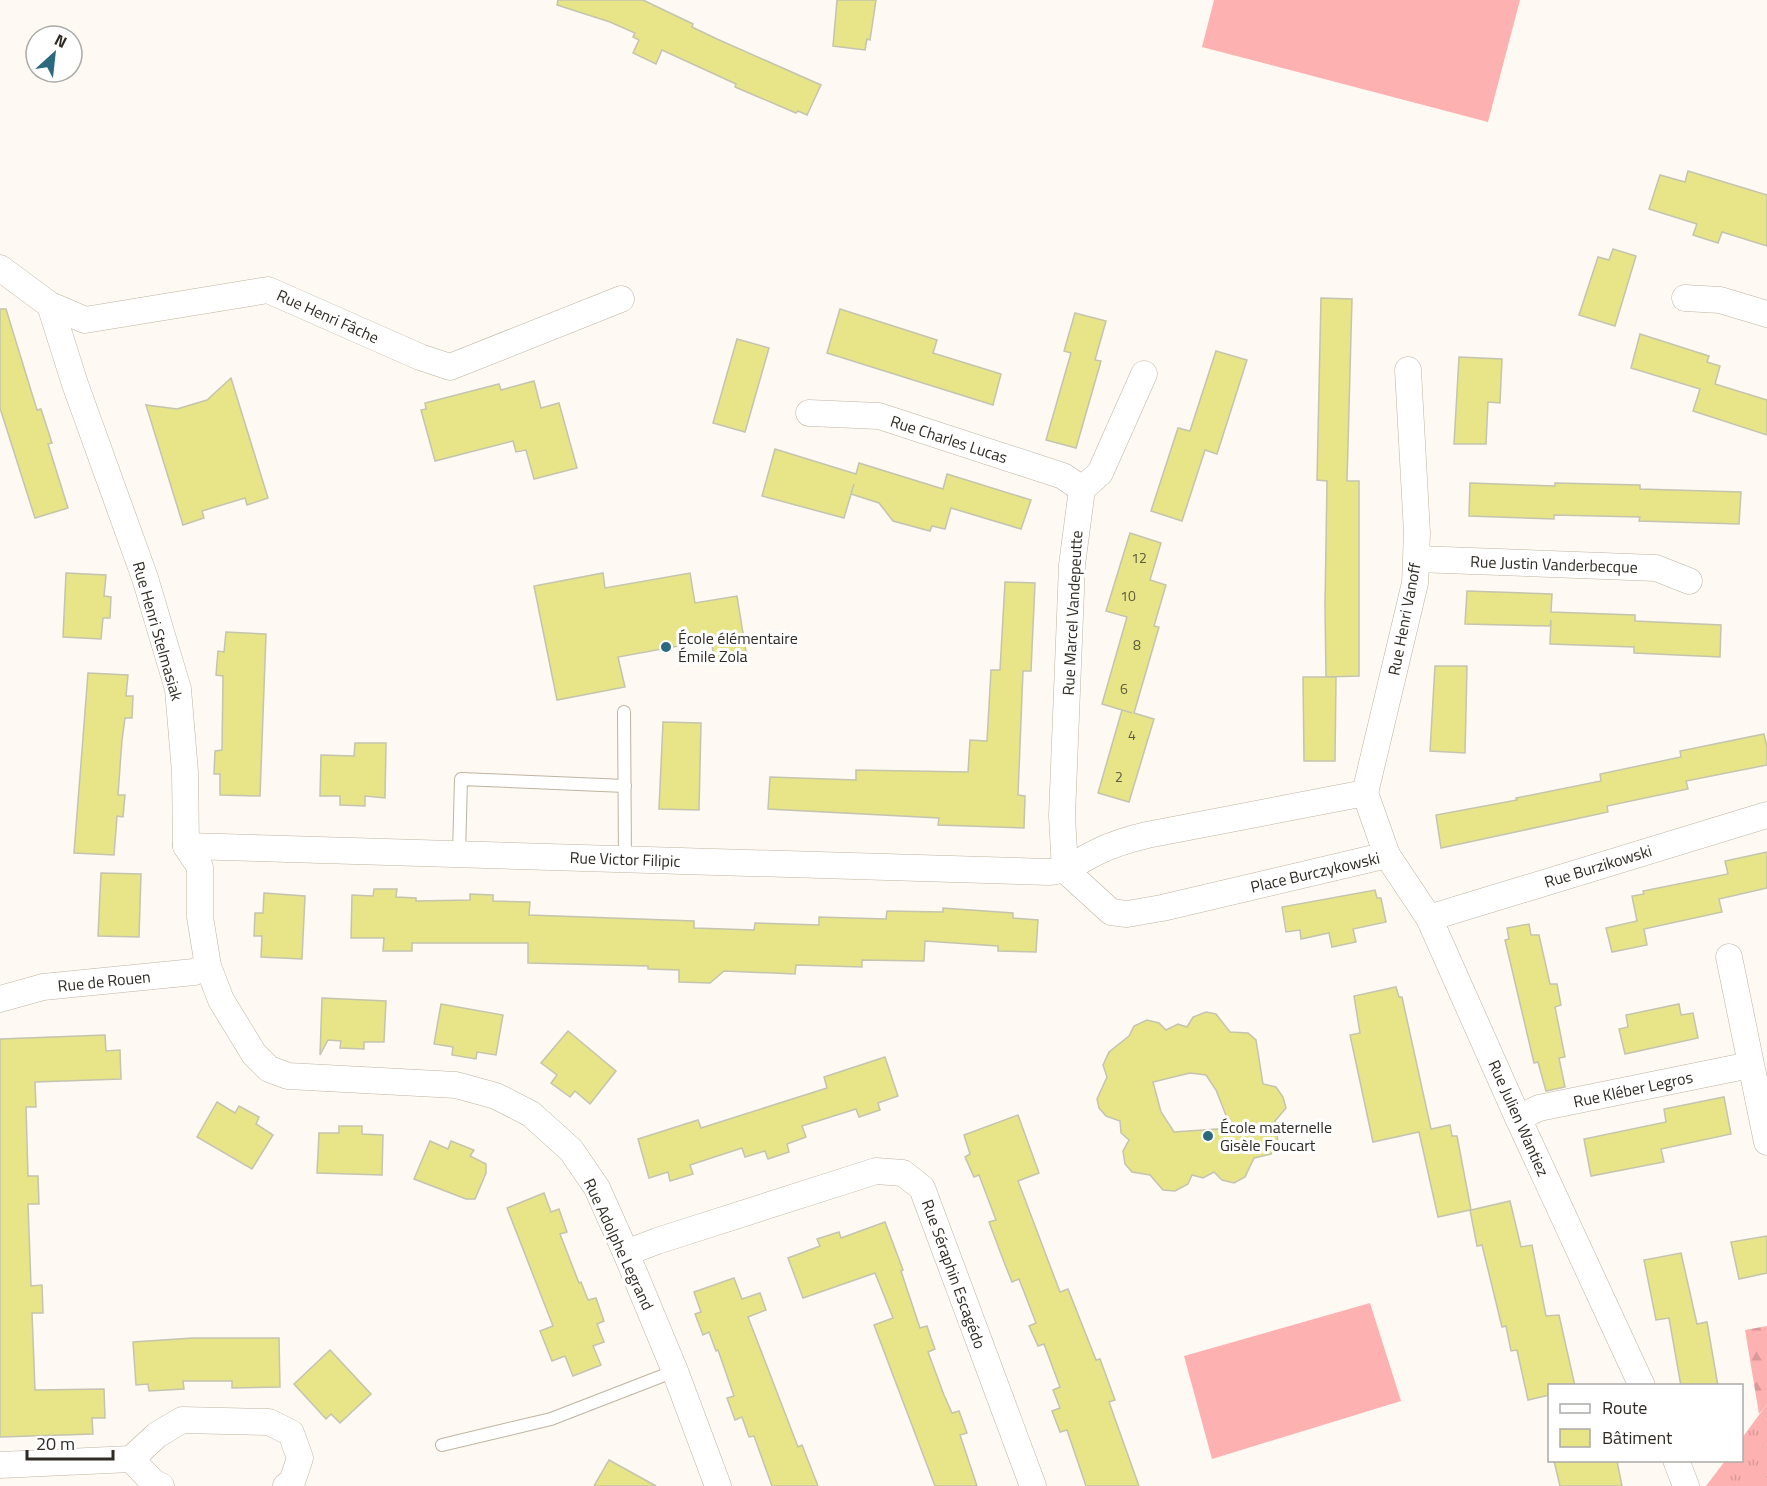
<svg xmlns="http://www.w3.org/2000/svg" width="1767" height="1486" font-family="'Titillium Web',sans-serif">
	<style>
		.grass { fill: url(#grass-tufts) }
		.forest { fill: url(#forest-firs) }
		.pitch { fill: #fdb2b1 }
		.building { fill: #e7e588; stroke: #c4c4af; stroke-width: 1.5; fill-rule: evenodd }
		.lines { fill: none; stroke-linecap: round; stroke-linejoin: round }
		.service-casing { stroke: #bfb3a1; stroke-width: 14 }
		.minor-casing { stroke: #bfb3a1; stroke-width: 27 }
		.service { stroke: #fff; stroke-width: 12 }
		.minor { stroke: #fff; stroke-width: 26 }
		.poi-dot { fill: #2a697e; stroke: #fff; stroke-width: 2 }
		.labels { text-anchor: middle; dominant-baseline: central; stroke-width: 6; stroke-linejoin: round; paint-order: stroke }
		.number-label { font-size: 14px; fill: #5d5a3d }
		.street-label { font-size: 16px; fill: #2f2b24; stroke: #fff }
		.poi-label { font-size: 16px; fill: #2f2b24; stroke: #fff; text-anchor: start }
	</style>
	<defs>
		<pattern id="grass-tufts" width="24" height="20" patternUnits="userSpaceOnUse" patternTransform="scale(1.5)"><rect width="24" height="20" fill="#fdb2b1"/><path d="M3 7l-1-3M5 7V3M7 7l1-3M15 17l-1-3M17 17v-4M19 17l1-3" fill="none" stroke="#d99998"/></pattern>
		<pattern id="forest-firs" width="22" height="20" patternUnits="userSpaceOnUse" patternTransform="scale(1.5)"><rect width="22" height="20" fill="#fdb2b1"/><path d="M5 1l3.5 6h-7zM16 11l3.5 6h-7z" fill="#d99998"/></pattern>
	</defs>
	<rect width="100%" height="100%" fill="#fef9f2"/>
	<path class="grass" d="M1767,1404V1486H1706L1725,1461L1742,1460V1438Z"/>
	<path class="forest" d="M1767,1326V1404L1759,1414L1745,1330Z"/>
	<g class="pitch">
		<path d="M1214,0H1520L1488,122L1202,47Z"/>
		<path d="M1370,1303L1401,1401L1212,1459L1184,1356Z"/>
	</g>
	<g class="building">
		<path d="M558,0H643L693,24L692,27L717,39L821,85L807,115L798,111L796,113L735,87L736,84L662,50L656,64L633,53L639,40L633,37L635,33L610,22L557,5Z"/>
		<path d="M837,0H876L870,40L867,39L865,50L833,46Z"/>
		<path d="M1688,171L1767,195V246L1722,232L1718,243L1693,235L1697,224L1649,209L1660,175L1685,182Z"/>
		<path d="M1613,249L1636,256L1615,326L1579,315L1598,257L1609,260Z"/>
		<path d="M1321,298L1352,299L1347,481H1359V676L1326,677L1325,606L1327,481L1317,480Z"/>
		<path d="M0,309H6L37,410L41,409L52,443L48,444L68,508L35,518L0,408Z"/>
		<path d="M840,309L937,340L933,353L1001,374L993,405L827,353Z"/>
		<path d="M1075,313L1106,321L1095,360L1101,361L1076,448L1046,440L1071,353L1064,351Z"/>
		<path d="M1640,334L1709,356L1707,362L1720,366L1715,384L1767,400V435L1693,411L1700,389L1631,368Z"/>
		<path d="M737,339L769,348L745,432L713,423Z"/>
		<path d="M1216,351L1247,360L1217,454L1205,450L1182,521L1151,511L1178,428L1190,431Z"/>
		<path d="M1459,357L1502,359L1500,403L1488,402L1486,444H1454Z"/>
		<path d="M231,378L268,498L247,505L245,498L202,511L204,518L183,525L146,405L177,409L207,400Z"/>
		<path d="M534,381L541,408L559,403L577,468L534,479L526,450L516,452L513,441L435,461L421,410L426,409L425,403L499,384L501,390Z"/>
		<path d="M775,449L856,474L859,463L943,489L947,474L1031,500L1021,529L951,508L945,529L932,526L930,531L893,521L879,503L851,494L854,484L844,518L762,496Z"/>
		<path d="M1470,483L1555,486V483L1640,485V489L1741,492L1739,524L1639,521L1640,517L1596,516L1554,515V519L1469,516Z"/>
		<path d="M1130,533L1161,543L1150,580L1166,585L1154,626L1159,627L1134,713L1154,719L1129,802L1098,793L1122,710L1132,713L1102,704L1127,617L1106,611Z"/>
		<path d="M66,573L106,575L104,596L111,597L110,618H103L101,639L63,637Z"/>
		<path d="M603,573L605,588L690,573L695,603L737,596L747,658L715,663L711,640L618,657L625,687L557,700L534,586Z"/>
		<path d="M1005,582L1035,583L1031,671H1023L1018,795L1025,796L1024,828L938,825L939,818L768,809L770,777L856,780V770L968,772L970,740L987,741L991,670H1000Z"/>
		<path d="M1467,591L1552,594L1551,612L1635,615V621L1721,625L1720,657L1634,653V647L1550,644L1551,620L1550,626L1465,624Z"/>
		<path d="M226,632L266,634L260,796L220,795V774H214L215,751L222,750L223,676L216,675L218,651L224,652Z"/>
		<path d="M1435,666H1467L1465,753L1430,751Z"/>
		<path d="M88,673L128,675L126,696H133L132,718H125L122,740L118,795H125L123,817L117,816L114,855L74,853Z"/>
		<path d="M1303,677H1336L1335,761H1304Z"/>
		<path d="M663,722L701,723L699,810L659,809Z"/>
		<path d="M1764,734L1767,747V765L1686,781L1688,789L1607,806L1608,812L1441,848L1436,815L1517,800L1516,798L1601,781L1600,774L1681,757L1680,751Z"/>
		<path d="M355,743H386L385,798L365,796V806L340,805V796H320L321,755L354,756Z"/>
		<path d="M1767,852V888L1719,899L1722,912L1644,929L1647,945L1612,952L1606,928L1637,921L1632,896L1644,894L1643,891L1728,874L1725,861Z"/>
		<path d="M101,873L141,874L139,937L98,936Z"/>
		<path d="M374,889H397L396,897L416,898V901L470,900V894L493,895V901L530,902L529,915L694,921V928L754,930L755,923L819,925V917L886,919L887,911L943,912V908L1013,913V918L1038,920L1036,952L998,951V946L925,941L924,961L862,960V967L796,965L795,974L724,971L710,983L679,982V970L648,969V966L528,963V943H412V951H383L384,938H351L352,895L373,896Z"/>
		<path d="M1375,890L1377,898H1381L1386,922L1353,929L1356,942L1332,947L1329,933L1301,939L1300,930L1286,932L1282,907Z"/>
		<path d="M264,893L305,896L302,959L261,957L262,936H254L255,913H263Z"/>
		<path d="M1529,924L1531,935H1539L1550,984H1557L1561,1005L1555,1007L1565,1057L1559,1058L1565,1087L1546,1091L1538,1062L1534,1063L1505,940L1509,939L1507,928Z"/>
		<path d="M1396,987L1399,997H1402L1431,1129L1450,1125L1452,1136H1457L1471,1210L1510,1201L1521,1247L1532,1245L1546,1316L1559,1315L1575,1386H1550V1395L1528,1400L1517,1350L1511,1351L1506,1326L1502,1327L1482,1245L1477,1246L1470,1210L1438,1217L1419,1132L1373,1142L1350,1035L1360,1033L1354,996Z"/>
		<path d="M322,998L386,1001L384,1042H364V1049L340,1048L341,1041L328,1040L320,1055Z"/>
		<path d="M441,1004L503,1015L496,1055L477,1052L476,1059L452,1055L453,1047L434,1044Z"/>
		<path d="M1679,1004L1681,1015L1693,1013L1698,1038L1625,1054L1619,1029L1628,1027L1626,1015Z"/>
		<path d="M1206,1012L1216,1014L1230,1032L1248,1033L1256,1040L1263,1084L1276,1087L1283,1097L1286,1108L1275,1121L1278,1142L1271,1154L1254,1158L1245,1177L1234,1183L1222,1180L1214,1172L1203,1178L1192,1175L1188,1184L1175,1191L1163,1190L1150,1175L1132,1172L1125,1164L1123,1151L1129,1140L1121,1133L1120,1121L1106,1116L1099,1108L1097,1099L1107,1077L1103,1065L1109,1052L1129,1036L1134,1026L1147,1020L1159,1023L1166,1030L1178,1024L1187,1027L1193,1017ZM1190,1073L1206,1075L1216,1090L1231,1128L1174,1132L1161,1112L1153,1082Z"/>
		<path d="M568,1031L616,1071L590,1104L575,1091L570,1097L551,1083L557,1075L541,1063Z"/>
		<path d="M105,1035L106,1051L120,1050L121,1079L35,1082L36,1107H26L28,1176H38L39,1204H28L31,1286L42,1285L43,1313H32L35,1390L104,1389L105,1418H92L93,1434L0,1437V1039Z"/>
		<path d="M885,1057L898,1096L878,1103L880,1110L859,1117L856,1109L802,1126L806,1137L787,1144L789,1152L768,1159L765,1151L745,1157L742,1148L690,1165L693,1174L670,1181L668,1172L649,1178L638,1139L698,1120L701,1128L827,1088L824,1077Z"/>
		<path d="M1724,1097L1731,1134L1661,1149L1664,1162L1591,1176L1584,1139L1666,1122L1664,1109Z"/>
		<path d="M217,1102L235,1113L239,1106L250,1112L259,1117L256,1124L273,1135L252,1169L197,1137Z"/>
		<path d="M1018,1115L1039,1173L1018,1181L1060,1292L1068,1289L1096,1360L1100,1359L1115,1400L1109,1402L1139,1486H1086L1067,1430L1060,1432L1052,1411L1060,1408L1053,1390L1060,1387L1044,1344L1038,1346L1029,1326L1036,1323L1019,1279L1012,1282L1004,1262L989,1222L996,1220L979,1175L974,1177L965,1157L970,1154L964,1135Z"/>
		<path d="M339,1126H362V1134L383,1135L382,1175L317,1173L319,1133H339Z"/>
		<path d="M430,1141L448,1149L451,1141L474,1150L470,1156L486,1164V1173L475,1199H466L414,1179Z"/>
		<path d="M544,1193L551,1212L559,1209L567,1232L560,1234L579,1283L581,1282L588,1300L596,1298L604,1321L597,1324L604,1342L593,1346L601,1365L573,1376L565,1356L552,1361L540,1331L553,1326L507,1208Z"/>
		<path d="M885,1222L903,1270L901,1271L920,1328L927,1326L931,1338L935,1349L928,1352L944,1395L952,1413L959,1411L967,1433L960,1435L977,1486H935L874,1325L893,1318L875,1273L803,1298L788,1258L820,1246L817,1239L839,1232L841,1238Z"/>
		<path d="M1767,1236V1273L1739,1279L1731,1242Z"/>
		<path d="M1681,1253L1697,1324L1707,1322L1718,1386H1681L1669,1318L1656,1320L1644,1260Z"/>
		<path d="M734,1278L742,1299L760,1293L766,1310L748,1317L798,1447L802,1445L818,1486H772L754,1436L749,1437L742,1417L735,1420L727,1398L734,1396L718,1350L716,1351L709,1332L703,1335L695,1314L701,1312L694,1292Z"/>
		<path d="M193,1338H279L280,1387L232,1388V1381H183L184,1389L149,1391L148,1384L136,1385L133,1342Z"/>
		<path d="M330,1350L371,1394L340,1423L331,1414L326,1419L294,1384Z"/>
		<path d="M609,1460L656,1486H594Z"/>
		<path d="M1554,1461H1617L1622,1486H1560Z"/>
	</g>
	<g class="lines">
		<defs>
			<g id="service">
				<path d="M624,712L625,858"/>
				<path d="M459,854L461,779L625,786"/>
				<path d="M442,1445L551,1419L675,1371"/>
			</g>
			<g id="minor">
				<path d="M0,268L50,305L85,320L268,290L420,357L450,367L621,299"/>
				<path d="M1685,298L1720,300L1767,314"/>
				<path d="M50,305L75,384L145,578L178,689L185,772L186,846L200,867V917L208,966L221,1000L254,1054L269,1069L288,1076L456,1085L496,1096L531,1114L571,1150L597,1188L626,1253L675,1371L718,1486"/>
				<path d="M809,413L879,416L1063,476L1082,489"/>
				<path d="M1417,559L1656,568L1689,581"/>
				<path d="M1365,793L1415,583L1417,533L1408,370"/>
				<path d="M186,846L1049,872C1071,870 1078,861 1097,852C1113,844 1130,839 1147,835L1365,793L1387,855L1162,908L1127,914L1111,912L1065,870"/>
				<path d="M1387,855L1429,918L1518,1118L1642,1386"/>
				<path d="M1065,870L1062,816L1072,565L1082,489L1100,473L1144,374"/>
				<path d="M1429,918L1767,815"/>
				<path d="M1729,957L1767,1142"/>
				<path d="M0,999L43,987L194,972L208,966"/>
				<path d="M1518,1118L1539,1108L1750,1065"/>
				<path d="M626,1253L657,1241L876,1171L903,1173L922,1188L1033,1486"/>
				<path d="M131,1459L153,1482L161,1486"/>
				<path d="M1676,1460L1686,1486"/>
				<path d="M0,1465L131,1459L157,1435L182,1420L269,1422L291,1433L300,1458L292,1482L286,1486"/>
			</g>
		</defs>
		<use href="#service" class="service-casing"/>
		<use href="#minor" class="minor-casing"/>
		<use href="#service" class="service"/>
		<use href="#minor" class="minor"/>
	</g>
	<g class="poi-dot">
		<circle cx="666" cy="647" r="6"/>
		<circle cx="1208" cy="1136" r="6"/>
	</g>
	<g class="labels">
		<g class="number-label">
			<text x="1139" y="557">12</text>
			<text x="1128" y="595">10</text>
			<text x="1137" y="644">8</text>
			<text x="1124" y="688">6</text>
			<text x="1132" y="734">4</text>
			<text x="1119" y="776">2</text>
		</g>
		<g class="street-label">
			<text transform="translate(328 316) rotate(24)">Rue Henri Fâche</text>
			<text transform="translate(949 439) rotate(18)">Rue Charles Lucas</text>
			<text transform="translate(1554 564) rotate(2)">Rue Justin Vanderbecque</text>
			<text transform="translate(1072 613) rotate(-87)">Rue Marcel Vandepeutte</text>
			<text transform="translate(1404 619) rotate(-79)">Rue Henri Vanoff</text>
			<text transform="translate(158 631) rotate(74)">Rue Henri Stelmasiak</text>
			<text transform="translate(625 859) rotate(2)">Rue Victor Filipic</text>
			<text transform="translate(1598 866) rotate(-17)">Rue Burzikowski</text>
			<text transform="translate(1315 872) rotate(-13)">Place Burczykowski</text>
			<text transform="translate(104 981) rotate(-6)">Rue de Rouen</text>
			<text transform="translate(1633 1089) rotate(-12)">Rue Kléber Legros</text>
			<text transform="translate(1519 1118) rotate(66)">Rue Julien Wantiez</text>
			<text transform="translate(619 1244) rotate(65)">Rue Adolphe Legrand</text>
			<text transform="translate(954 1274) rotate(70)">Rue Séraphin Escagédo</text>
		</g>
		<g class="poi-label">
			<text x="678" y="638">École élémentaire<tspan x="678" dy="18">Émile Zola</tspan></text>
			<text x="1220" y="1127">École maternelle<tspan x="1220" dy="18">Gisèle Foucart</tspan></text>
		</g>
	</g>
	<rect x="1548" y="1384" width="195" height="78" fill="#ffffff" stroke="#acaaa7" stroke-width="1.5"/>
	<rect x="1560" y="1404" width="30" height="9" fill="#ffffff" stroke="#acaaa7" stroke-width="1.5"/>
	<text x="1602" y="1414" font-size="18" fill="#2f2b24">Route</text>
	<rect x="1560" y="1429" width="30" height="18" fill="#e7e588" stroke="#acaaa7" stroke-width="1.5"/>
	<text x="1602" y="1444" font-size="18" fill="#2f2b24">Bâtiment</text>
	<g transform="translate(54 54) rotate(27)"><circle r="28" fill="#ffffff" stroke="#acaaa7" stroke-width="1.5"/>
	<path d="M0-4.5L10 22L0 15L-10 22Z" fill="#2a697e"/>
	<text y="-9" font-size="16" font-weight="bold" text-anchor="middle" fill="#2f2b24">N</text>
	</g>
	<path d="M27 1450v9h86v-9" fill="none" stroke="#2f2b24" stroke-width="3"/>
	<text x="36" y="1450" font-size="18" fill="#2f2b24" stroke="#ffffff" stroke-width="4.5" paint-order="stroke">20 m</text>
</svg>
